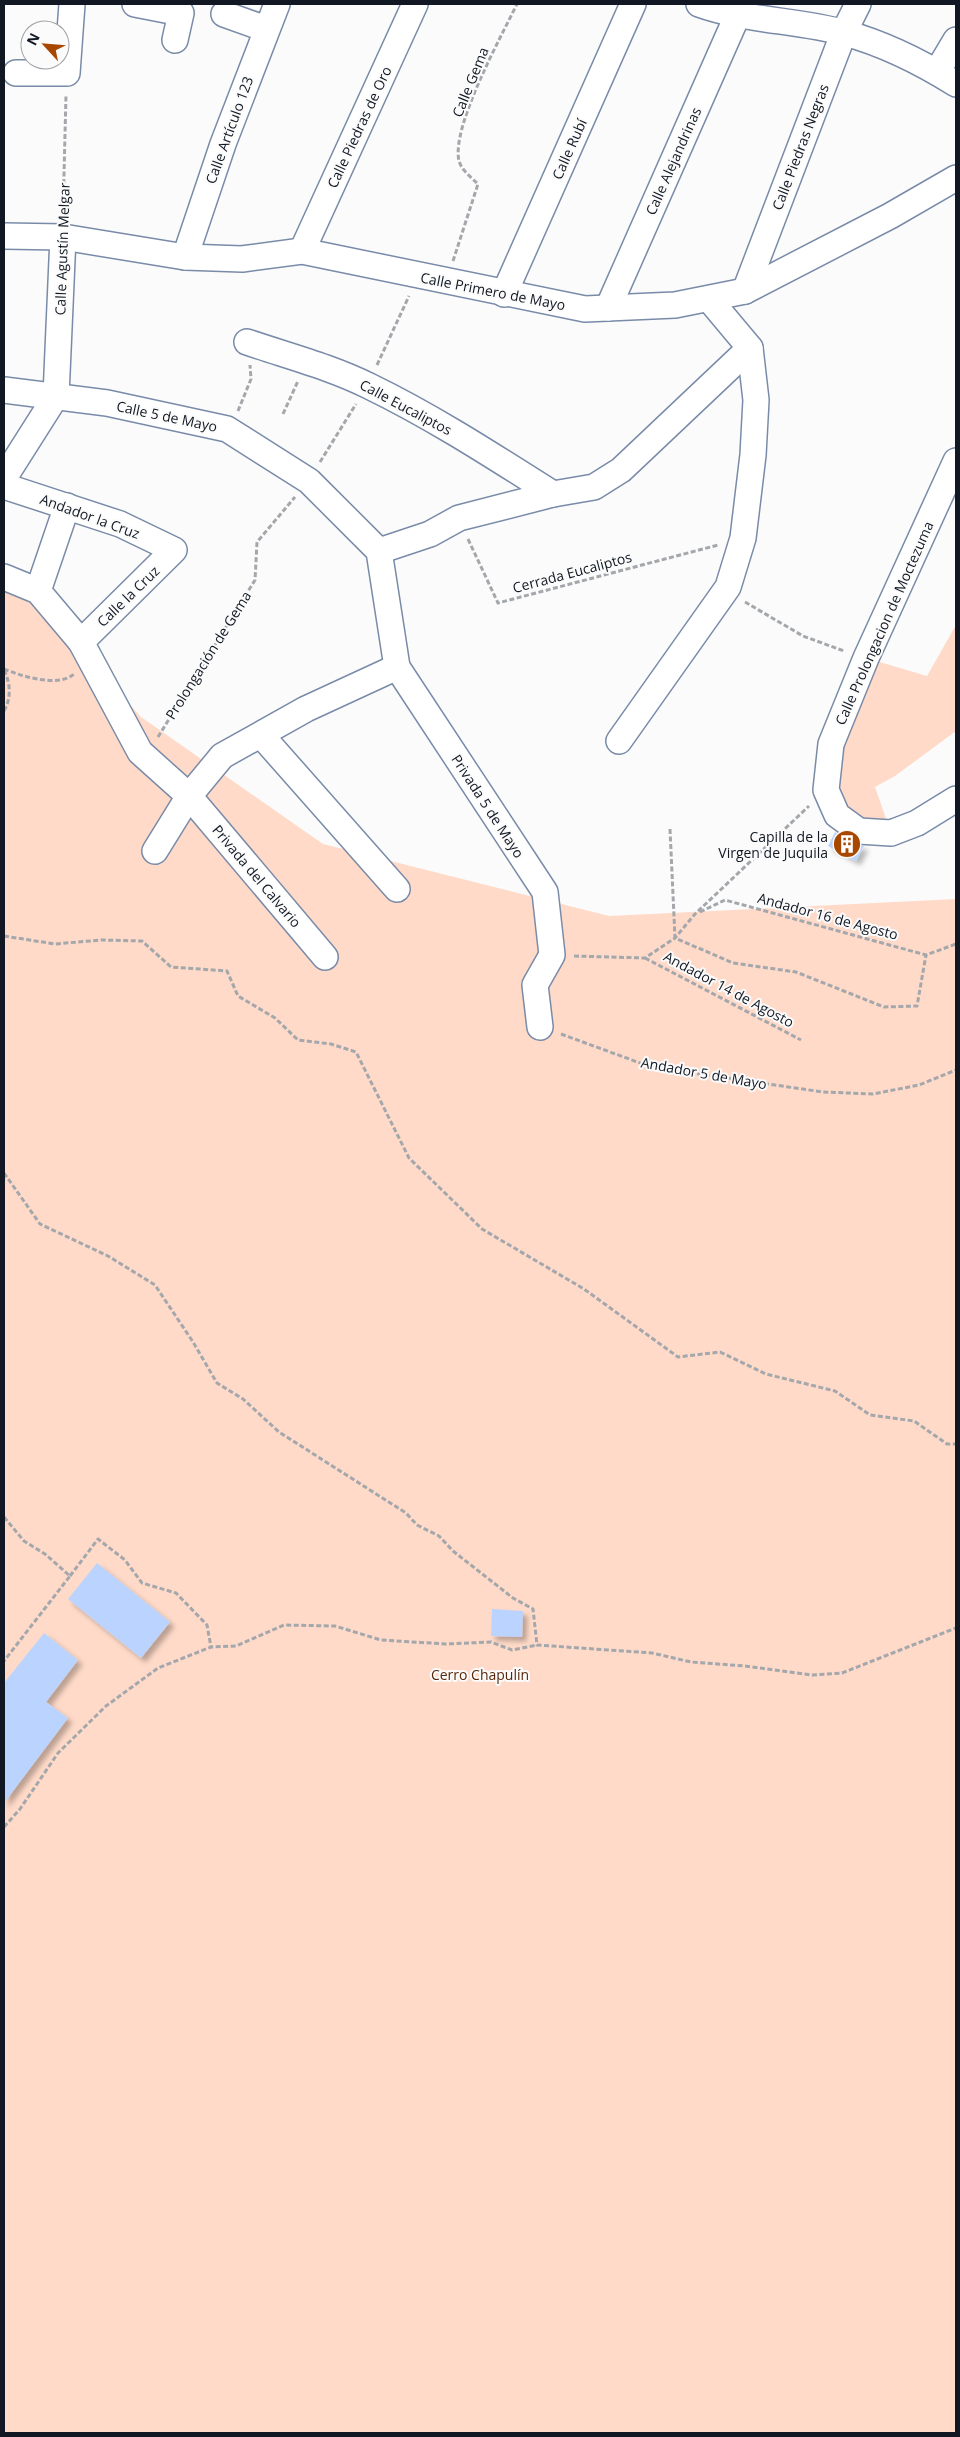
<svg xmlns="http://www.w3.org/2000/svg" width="960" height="2437" font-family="'Open Sans',sans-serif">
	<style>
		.green { fill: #ffdac8 }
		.building { fill: #bbd4ff; filter: url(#shadow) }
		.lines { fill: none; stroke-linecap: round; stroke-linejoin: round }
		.minor-casing { stroke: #798ba8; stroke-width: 28 }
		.path { stroke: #a4a7ab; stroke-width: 3; stroke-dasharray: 5 2.5; stroke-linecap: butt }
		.minor { stroke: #fff; stroke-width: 25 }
		.labels { text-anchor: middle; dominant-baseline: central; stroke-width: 4; stroke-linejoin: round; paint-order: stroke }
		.street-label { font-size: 14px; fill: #111823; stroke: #fbfbfb }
		.poi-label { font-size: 14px; fill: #111823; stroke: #fbfbfb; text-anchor: end }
		.park-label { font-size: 14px; fill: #59280a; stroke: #fbfbfb }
	</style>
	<defs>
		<filter id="shadow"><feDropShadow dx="4.5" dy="4.5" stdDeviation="2.5" flood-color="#0004"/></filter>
	</defs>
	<rect width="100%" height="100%" fill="#fbfbfb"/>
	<g class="green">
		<path d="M4,569L63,601L88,627L112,685L141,717L323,844L609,916L956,899V2433H4Z"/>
		<path d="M956,625V731L895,776L875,787L891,833L837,815L831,744L866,658L927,676Z"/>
	</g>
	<g class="building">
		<path d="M835,832L851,843L864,846L856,861L828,846Z"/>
		<path d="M97,1563L170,1622L141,1658L68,1599Z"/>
		<path d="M492,1609L523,1611L522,1637L491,1636Z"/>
		<path d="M44,1633L78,1660L46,1702L68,1718L4,1803V1683Z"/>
	</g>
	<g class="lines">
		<defs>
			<g id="minor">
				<path d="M135,4L181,13L175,40"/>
				<path d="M699,4C746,21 798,20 845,33C885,44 921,62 956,84"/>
				<path d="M224,14L266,29"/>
				<path d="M937,72L956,40"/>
				<path d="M16,73H67L72,4"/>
				<path d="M4,236L63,237L185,257L242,259L302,251L585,309L675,305L745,291L890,216L956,178"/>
				<path d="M302,251L415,4"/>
				<path d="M185,257L223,144L277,4"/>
				<path d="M745,291L844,32L858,4"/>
				<path d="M504,294L633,4"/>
				<path d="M608,308L738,14"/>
				<path d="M247,342C288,356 331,367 369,386C433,417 493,456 553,494"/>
				<path d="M4,390L107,403L227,429L309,481L379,551L397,667L545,892L552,955L535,985L540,1027"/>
				<path d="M956,461L866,658L831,744L826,790L837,815L859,831L891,833L917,823L956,799"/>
				<path d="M4,478L56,396L63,237"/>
				<path d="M4,486L120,524L174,550L81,642"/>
				<path d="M379,551L430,534L459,518L553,494L594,487L621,470L750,348"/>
				<path d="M4,577L38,591L81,642L140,752L189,796L325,957"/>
				<path d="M38,591L67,506"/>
				<path d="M261,735L397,889"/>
				<path d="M619,741L728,587L743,538L753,455L756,400L750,348L709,299"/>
				<path d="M155,851L189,796L222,756L306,709L397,667"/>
			</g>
		</defs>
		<use href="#minor" class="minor-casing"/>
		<g class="path">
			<path d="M63,214L66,95"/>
			<path d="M453,261L478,184C471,177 462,171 459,161C451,127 501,37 517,4"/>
			<path d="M377,365L409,296"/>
			<path d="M238,411L251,379L250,365"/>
			<path d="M283,414L298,381"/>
			<path d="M320,462L356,404"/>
			<path d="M468,539L498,603L718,545"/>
			<path d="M745,602L803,636L844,651"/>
			<path d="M4,669C21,676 58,688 74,674"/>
			<path d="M4,670C11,684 11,699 4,711"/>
			<path d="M158,737L255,580L257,542L295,497"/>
			<path d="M670,829L675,938L733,963L796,972L884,1007L917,1006L926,955"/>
			<path d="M700,912L725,900L926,955L956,944"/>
			<path d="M4,936L55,944L101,940L142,941L171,967L227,971L238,996L275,1018L298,1040L331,1044L356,1052L409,1158L482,1229L584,1289L678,1357L720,1352L766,1374L835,1391L870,1415L914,1421L947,1444H956"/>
			<path d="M574,956L645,958L675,938L695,914L809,806"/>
			<path d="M645,958L801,1040"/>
			<path d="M561,1034L651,1067L823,1092L873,1094L919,1085L956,1070"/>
			<path d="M4,1173L40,1224L108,1256L155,1285L193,1342L217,1383L243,1399L279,1432L406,1513L417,1525L439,1536L453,1551L513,1598L533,1609L537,1645L652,1653L691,1662L745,1666L812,1675L842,1673L956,1628"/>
			<path d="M4,1517L24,1541L45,1554L70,1576L4,1661"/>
			<path d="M70,1576L98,1539L125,1560L142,1583L176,1593L207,1625L211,1647"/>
			<path d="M4,1827L20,1809L58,1753L106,1706L158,1668L211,1647L236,1646L284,1625L335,1626L381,1640L446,1644L491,1642L512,1650L537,1645"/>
		</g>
		<use href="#minor" class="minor"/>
	</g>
	<defs>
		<symbol id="building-disc" viewBox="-11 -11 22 22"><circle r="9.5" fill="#a84800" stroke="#fbfbfb"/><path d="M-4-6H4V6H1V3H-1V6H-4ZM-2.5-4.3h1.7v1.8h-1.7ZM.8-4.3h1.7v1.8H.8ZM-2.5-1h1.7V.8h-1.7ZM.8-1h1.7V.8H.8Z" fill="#fff"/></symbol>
	</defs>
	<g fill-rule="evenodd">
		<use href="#building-disc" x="831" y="828" width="32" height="32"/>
	</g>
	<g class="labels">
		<g class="street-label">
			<text transform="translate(470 82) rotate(-68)">Calle Gema</text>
			<text transform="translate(359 127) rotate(-65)">Calle Piedras de Oro</text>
			<text transform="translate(229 130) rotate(-70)">Calle Artículo 123</text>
			<text transform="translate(800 147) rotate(-69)">Calle Piedras Negras</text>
			<text transform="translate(569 149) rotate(-66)">Calle Rubí</text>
			<text transform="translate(673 161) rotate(-66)">Calle Alejandrinas</text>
			<text transform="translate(62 249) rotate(-88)">Calle Agustín Melgar</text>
			<text transform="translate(493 291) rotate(11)">Calle Primero de Mayo</text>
			<text transform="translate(406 407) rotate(28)">Calle Eucaliptos</text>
			<text transform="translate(167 416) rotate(12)">Calle 5 de Mayo</text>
			<text transform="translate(90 516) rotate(20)">Andador la Cruz</text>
			<text transform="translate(572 572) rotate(-15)">Cerrada Eucaliptos</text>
			<text transform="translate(128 596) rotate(-44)">Calle la Cruz</text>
			<text transform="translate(884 623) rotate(-66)">Calle Prolongacion de Moctezuma</text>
			<text transform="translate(208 655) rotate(-58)">Prolongación de Gema</text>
			<text transform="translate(488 806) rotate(57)">Privada 5 de Mayo</text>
			<text transform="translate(257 876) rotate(50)">Privada del Calvario</text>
			<text transform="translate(828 916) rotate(15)">Andador 16 de Agosto</text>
			<text transform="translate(729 989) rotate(28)">Andador 14 de Agosto</text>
			<text transform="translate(704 1073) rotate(10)">Andador 5 de Mayo</text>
		</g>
		<g class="poi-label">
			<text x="828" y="836">Capilla de la<tspan x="828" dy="16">Virgen de Juquila</tspan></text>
		</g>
		<g class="park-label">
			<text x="480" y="1674">Cerro Chapulín</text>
		</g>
	</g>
	<rect width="960" height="2437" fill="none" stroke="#111823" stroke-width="10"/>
	<g transform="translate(45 45) rotate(296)"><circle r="24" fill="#fbfbfb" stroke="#9da0a5"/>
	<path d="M0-4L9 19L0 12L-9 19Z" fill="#a84800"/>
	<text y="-8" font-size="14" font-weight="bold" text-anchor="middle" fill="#111823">N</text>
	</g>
</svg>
